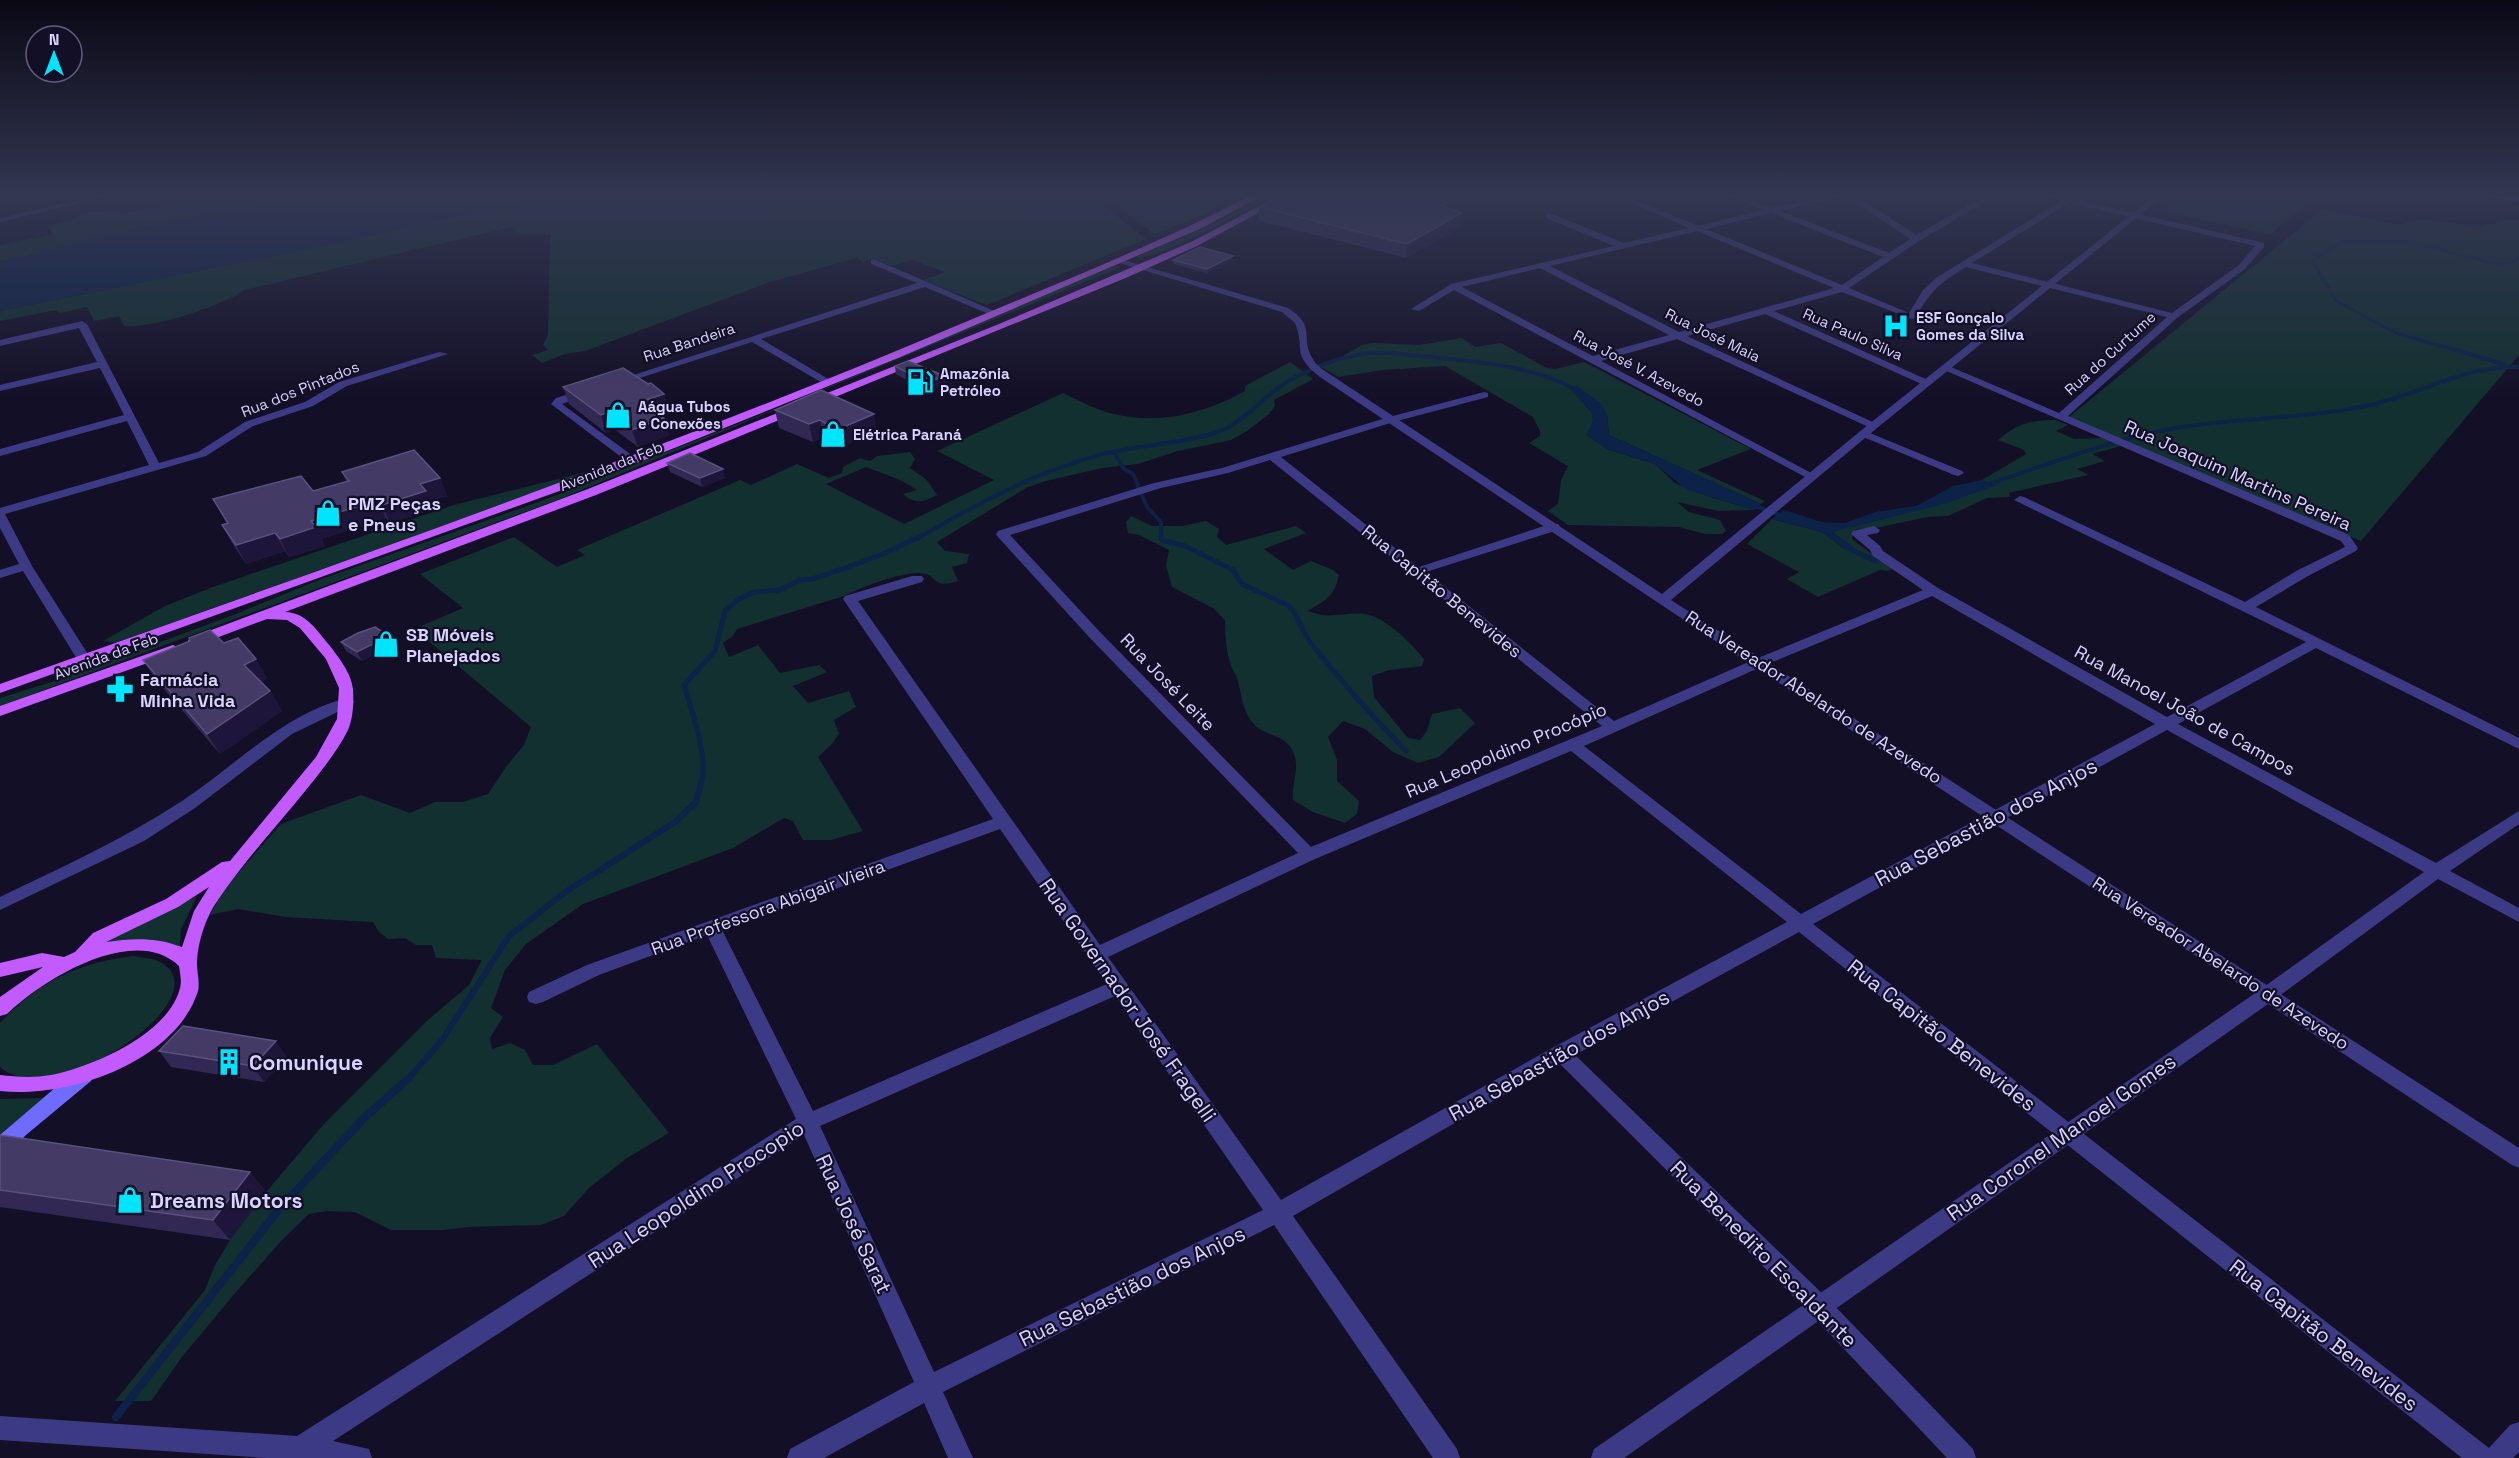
<svg xmlns="http://www.w3.org/2000/svg" width="2519" height="1458" font-family="'Space Grotesk',sans-serif">
	<style>
		.green { fill: #12302f }
		.water { fill: #0c2248 }
		.lines { fill: none; stroke-linecap: round; stroke-linejoin: round }
		.stream-far4 { stroke: #0c2248; stroke-width: 3 }
		.stream-far3 { stroke: #0c2248; stroke-width: 4 }
		.stream-far2 { stroke: #0c2248; stroke-width: 5 }
		.stream-far1 { stroke: #0c2248; stroke-width: 6 }
		.stream { stroke: #0c2248; stroke-width: 8 }
		.minor { fill: #3d3a85; fill-rule: evenodd }
		.tertiary { fill: #3d3a85; fill-rule: evenodd }
		.secondary { fill: #6f6bff; fill-rule: evenodd }
		.primary { fill: #c25bff; fill-rule: evenodd }
		.wall { fill: #312854 }
		.shaded-wall { fill: #1d163a }
		.building { fill: #433a66; stroke: #5a527e; stroke-width: 1.5 }
		.labels { text-anchor: middle; dominant-baseline: central; stroke-width: 4.5; stroke-linejoin: round; paint-order: stroke }
		.far-poi-label { font-size: 15px; font-weight: bold; fill: #d9d4ff; stroke: #130f26; text-anchor: start }
		.far-street-label { font-size: 15px; fill: #d9d4ff; stroke: #130f26 }
		.street-label { font-size: 18px; fill: #d9d4ff; stroke: #130f26 }
		.poi-label { font-size: 18px; font-weight: bold; fill: #d9d4ff; stroke: #130f26; text-anchor: start }
		.near-street-label { font-size: 21px; fill: #d9d4ff; stroke: #130f26 }
		.near-poi-label { font-size: 21px; font-weight: bold; fill: #d9d4ff; stroke: #130f26; text-anchor: start }
	</style>
	<rect width="100%" height="100%" fill="#130f26"/>
	<g class="green">
		<path d="M217,194H288L0,262V245L46,236L53,234L48,226L79,218L80,214L93,212L126,213Z"/>
		<path d="M551,194H1089L1146,239L987,305L923,280L945,272L913,260L892,266L874,258L863,262L857,258L770,282L585,351L565,354L542,363L532,355L548,350L543,345L548,335L550,235H521L515,230V226L244,290C223,306 150,329 124,326L119,316L94,321L87,307L60,313L56,310L0,321V311L342,242Z"/>
		<path d="M1100,194H1245L1203,215L1155,234Z"/>
		<path d="M1272,194H1275C1252,206 1153,264 1134,257L1210,226Z"/>
		<path d="M2182,194H2264L2308,203L2270,234L2158,211L2180,199Z"/>
		<path d="M2323,209L2399,225L2420,219L2480,227L2509,219L2519,221V355L2361,541L2069,417Z"/>
		<path d="M1116,265L1121,267L562,498L0,706V698L61,679L233,615L319,580L544,500L788,404Z"/>
		<path d="M1462,338L1475,347L1501,343L1547,368L1555,369L1584,362L1751,449L1697,470L1765,501L1761,504L1609,435L1607,415L1571,389L1592,413L1593,421L1587,435L1607,449L1655,464L1675,483L1713,498L1755,510L1719,511L1677,502L1689,512L1720,520L1726,531L1722,534H1705L1679,527L1568,525L1548,511L1558,504L1561,480L1568,466L1529,443L1540,436V431L1533,417L1445,366L1382,370L1339,377L1317,365L1336,360L1362,345L1374,343L1419,345Z"/>
		<path d="M1290,362L1313,379L1274,400L1275,406L1269,414L1247,431L1231,440L1178,451L1138,464L1102,468L1046,481L1028,487L937,542L945,551L969,554L967,563L952,567L958,581C931,590 940,575 920,573C902,572 861,587 844,596L737,629L733,636L723,643L729,657L758,645L780,673L819,665L827,672L793,686L808,703L849,691L856,707L834,720L839,734L831,745L818,757L863,831L831,840H803L793,821L784,818L733,848L583,904L526,944L505,970L491,1008L503,1017L490,1038L492,1049L510,1043L525,1050L533,1065H553L597,1044L669,1133L627,1158L589,1188L564,1216L541,1225L469,1227L442,1230H391L355,1212L327,1211L309,1214L282,1240L236,1292L182,1357L151,1401H115L205,1290L214,1267L230,1240L266,1192L324,1124L428,1020L469,985L482,960L436,958L432,945H416L405,938L388,939L379,932L373,922L285,917L238,909L210,915L225,888L281,824L361,795L410,813L435,802H463L488,794L506,767L524,745L531,727L414,629L463,608L420,574L514,537L557,567L585,555L577,550L740,480L751,485L797,464L829,478L842,473L843,467L860,458L870,461L877,456L910,452L915,459L910,468L927,480L937,495C924,502 914,505 903,494L917,490L900,480L866,467L826,484L904,524L994,480L937,451L1063,393C1078,400 1094,409 1110,413C1158,426 1203,414 1245,391V386Z"/>
		<path d="M2056,420L2068,425L2056,431L2074,439L2102,438L2121,446L2092,454L2105,461L2077,469L2089,475L2012,492L2009,493L2010,497L1987,498L1948,516L1927,517L1876,528L1857,529L1852,533L1853,540L1893,569L1888,571L1880,570L1818,597L1787,579L1799,572L1747,544L1772,519L1822,532L1843,548L1881,561L1855,549L1832,532L1995,485L1982,480L2026,454L2024,450L1998,440C2017,424 2030,420 2056,420Z"/>
		<path d="M590,471H596L115,643L103,641L165,606L213,587L454,505Z"/>
		<path d="M1131,516L1152,526H1182L1206,521L1219,529L1217,537L1226,545L1296,526L1306,533L1264,549L1293,570L1311,561L1333,570L1339,575C1334,598 1325,600 1308,611C1332,621 1348,610 1369,615C1387,619 1413,645 1424,659L1422,666L1389,670L1372,676L1374,697L1408,738L1420,740L1427,731L1432,714L1460,708L1475,723L1439,757L1418,763L1393,752L1365,729L1343,721L1328,737L1337,760V781L1359,801L1357,814L1345,823L1313,812L1293,800C1291,784 1300,770 1294,754C1286,732 1264,738 1252,722C1241,708 1242,693 1237,678C1236,674 1232,670 1231,666C1226,651 1225,636 1225,620L1213,608L1172,587L1166,565L1169,550L1139,535L1128,533L1126,522Z"/>
		<path d="M197,896L181,929L180,946L159,941L105,943L107,939Z"/>
		<path d="M133,956C140,957 149,958 156,960C232,992 54,1115 0,1067V1023C38,982 77,963 133,956Z"/>
		<path d="M48,1098L0,1137V1099Z"/>
	</g>
	<g class="water">
		<path d="M288,194H551L342,242L0,311V262Z"/>
		<path d="M1577,386L1602,404L1607,415L1609,435L1761,504L1755,510L1687,490L1655,464L1607,449L1587,435L1593,421L1592,413L1571,389Z"/>
		<path d="M1982,480L1997,485L1941,505L1832,532L1855,549L1882,561L1876,564L1843,548L1822,532L1772,519L1784,510L1822,522L1845,523L1875,512L1916,506L1953,486Z"/>
	</g>
	<g class="lines">
		<path class="stream-far4" d="M2444,347L2396,333L2336,301L2313,261L2341,242H2410L2500,265L2519,259"/>
		<g class="stream-far3">
			<path d="M2438,345L2504,364"/>
			<path d="M1114,452L1124,469L1133,474L1147,507L1161,522V538"/>
			<path d="M1985,485C2048,465 2111,439 2176,428C2241,417 2307,419 2370,405C2421,394 2466,365 2519,367"/>
			<path d="M1752,505L1783,516"/>
			<path d="M918,538C979,503 1035,472 1103,454C1140,445 1179,444 1215,433C1247,423 1263,394 1292,379C1316,366 1346,355 1373,353C1393,351 1413,356 1432,357C1482,362 1532,366 1577,390"/>
		</g>
		<g class="stream-far2">
			<path d="M1161,536L1162,540L1185,546L1233,570L1242,584L1289,606C1298,615 1302,631 1310,642C1340,680 1372,716 1406,751"/>
			<path d="M703,778C705,746 693,716 684,685L715,651L725,611L737,600L754,592L779,590L800,580L812,579L848,567L883,554L921,536"/>
		</g>
		<path class="stream-far1" d="M407,1080L443,1039L509,936L567,891L675,822L696,802L703,776"/>
		<path class="stream" d="M116,1417L280,1208L365,1117L409,1078"/>
		<g class="minor">
			<path d="M105,194H119L0,222V218Z"/>
			<path d="M1611,194H1622L1698,226L1763,210L1724,194H1735L1772,208L1833,194H1853L1916,235L1989,194H1999L1919,241L1849,288L1909,313L1923,290L1936,278L2061,201L2038,194L2066,197L2072,194H2081L2074,199L2264,243V247L2245,269L2177,318L2068,416L2349,535L2358,548L2356,551L2308,576L2256,607L2519,738V749L2316,648L2178,724L2436,863L2519,811V824L2450,871L2519,908V922L2438,879L2275,999L2268,1001L2261,999L2259,994L2261,989L2424,872L2167,730L1813,924L2489,1448L2510,1425L2519,1422V1452L2513,1458H2462L1799,932L1575,1055L1827,1298L1973,1449L1976,1458H1947L1811,1314L1559,1063L1293,1216L1457,1449L1460,1458H1433L1274,1225L943,1392L973,1458H948L924,1403L824,1458H787L790,1449L914,1382L804,1135L333,1441L369,1449L372,1458H266L0,1440V1416L297,1436L796,1119L707,935L599,975L543,1002L536,1004L529,1002L527,997L529,992L587,965L993,819L843,599L845,596L912,576H922L924,579L922,582L858,601L1100,945L1298,853L1090,638L998,537L996,534L998,531L1154,483L1222,468L1389,417L1484,392L1488,393V397L1397,421L1281,457L1419,567L1550,524H1558L1560,527L1558,530L1426,572L1614,721L1753,660L1923,590L1873,556L1870,550L1851,534L1853,531L1874,526L1880,530L1878,533L1867,535L1880,546L1883,551L1938,588L2167,717L2306,642L2014,500L2020,496L2024,497L2245,602L2298,570L2345,547L2341,541L1942,369L1951,367L2059,413L2167,317L1966,267C1937,285 1933,289 1915,318L1912,319L1842,292L1774,311L1930,381L1931,383L1926,386L1765,314L1687,336L1877,424L1878,426L1873,429L1677,339L1601,361L1815,475L1817,477L1811,480L1454,290L1419,311L1411,309L1451,284L1614,246L1546,218V214H1552L1624,243L1689,228ZM1845,196L1910,239L1889,253L1780,211ZM2069,203L2255,246L2239,265L2172,313L1972,263ZM1771,213L1883,257L1842,285L1706,229ZM1697,231L1834,288L1679,332L1550,266ZM1540,268L1669,335L1593,356L1462,287ZM1270,460L1602,726L1311,847L1100,632L1010,535L1161,488L1228,473ZM1932,596L2155,724L1801,914L1584,746L1763,666ZM1571,751L1787,922L1554,1047L1281,1200L1108,957L1315,859ZM1000,829L1107,984L813,1111L722,930ZM1115,996L1263,1210L934,1372L820,1126Z"/>
			<path d="M874,259L999,313L991,315L925,287L761,339L830,380L831,382L826,385L752,342L621,384L612,382L917,283L871,264V260Z"/>
			<path d="M82,321L87,324L159,463L198,452L245,422L305,402L339,382L439,352L448,354L347,386L313,406L253,426L206,456L5,514L32,566L91,659L84,663L77,659L23,571L0,578V570L19,564L0,528V508L149,465L127,421L0,456V449L124,415L100,368L0,391V385L97,362L79,328L0,346V340Z"/>
			<path d="M586,389L591,392L590,394L562,404L637,459V463H629L551,404L556,398Z"/>
			<path d="M1865,431L1962,471L1964,473L1958,476L1954,475L1861,436V432Z"/>
			<path d="M347,698L352,699L354,702L352,705L292,734L195,808L144,841L0,910V897C62,867 124,839 182,801C235,766 283,714 347,698Z"/>
		</g>
		<path class="tertiary" d="M2157,194H2166L1877,428L1671,600L2519,1148V1168L2512,1165L2268,1004L1624,1458H1591L1594,1449L2254,994L1753,666L1320,377C1290,353 1306,350 1295,323L1282,312L1113,261L1120,259L1288,308C1318,327 1299,338 1313,359C1316,365 1322,369 1328,373L1662,594L1869,424Z"/>
		<g class="secondary">
			<path d="M2487,194L2519,198V202L2488,196Z"/>
			<path d="M84,1067L91,1069L94,1075L91,1081L26,1135L7,1154L0,1157V1135L77,1069Z"/>
		</g>
		<g class="primary">
			<path d="M1254,194H1264L1202,228L898,358L637,463L0,693V684C319,570 639,460 951,328C1053,285 1156,245 1254,194Z"/>
			<path d="M1283,194H1293L1197,246L1128,277L596,495L285,612C306,612 318,632 330,646C339,658 352,674 353,690C354,702 353,719 348,730C337,752 321,771 306,790C277,826 244,861 218,900C206,916 197,944 197,964C197,973 200,982 198,991C176,1062 67,1099 0,1091V1075C17,1077 34,1078 51,1075C92,1067 169,1034 180,988C182,981 180,973 179,966C134,923 42,980 7,1014L0,1016V997L43,967L0,977V963L42,953L64,957L75,952L93,933L166,899L222,862L230,861L316,757L337,719L339,688L326,659L300,628L287,620L267,619L200,644H190L188,641L190,638L588,489L999,324L1191,242ZM209,887L194,911L182,947C156,937 133,938 106,942L178,907Z"/>
			<path d="M173,645L180,649L178,652L0,716V706Z"/>
		</g>
	</g>
	<g class="wall">
		<path d="M1282,194H1470L1469,195L1454,209L1461,227L1406,258L1259,221V207Z"/>
		<path d="M1233,256V260L1207,273L1174,264L1173,260Z"/>
		<path d="M895,366L946,384L927,392L896,374Z"/>
		<path d="M648,384L664,394L669,411L660,414L669,435L638,447L614,429L606,433L569,404L563,387Z"/>
		<path d="M775,410L877,431L841,447L823,437L813,442L779,428Z"/>
		<path d="M667,463L725,478L702,487L670,472Z"/>
		<path d="M342,472L440,478L447,496L430,501L434,509L390,523L386,518L321,539L325,546L289,557L285,551L246,564L232,543L222,525L227,524L213,499L313,491L346,481Z"/>
		<path d="M389,636L393,646L362,661L346,651L341,642Z"/>
		<path d="M190,641L224,643L267,678L261,682L270,691L282,711L220,754L156,680L143,660Z"/>
		<path d="M159,1051L287,1057L264,1082L171,1067Z"/>
		<path d="M0,1135L250,1172L266,1192L230,1240L0,1207Z"/>
	</g>
	<g class="shaded-wall">
		<path d="M1457,194H1470L1469,195L1442,220L1443,206Z"/>
		<path d="M1462,213L1461,227L1406,258L1407,244Z"/>
		<path d="M1233,256V260L1207,273V269Z"/>
		<path d="M945,376L946,384L927,392L926,383Z"/>
		<path d="M664,394L669,411L648,418L643,401Z"/>
		<path d="M609,412L614,429L606,433L601,415Z"/>
		<path d="M874,414L877,431L841,447L837,430Z"/>
		<path d="M664,418L669,435L638,447L632,430Z"/>
		<path d="M820,420L823,437L813,442L809,424Z"/>
		<path d="M723,469L725,478L702,487L700,478Z"/>
		<path d="M440,478L447,496L430,501L434,509L390,523L382,505L420,484Z"/>
		<path d="M378,500L386,518L321,539L325,546L289,557L280,539L311,521Z"/>
		<path d="M275,533L285,551L246,564L236,545Z"/>
		<path d="M389,636L393,646L362,661L357,652Z"/>
		<path d="M256,659L267,678L255,685L244,665Z"/>
		<path d="M270,691L282,711L220,754L207,734Z"/>
		<path d="M276,1041L287,1057L264,1082L253,1066Z"/>
		<path d="M250,1172L266,1192L230,1240L213,1220Z"/>
	</g>
	<g class="building">
		<path d="M1282,194H1457L1443,206L1462,213L1407,244L1259,207Z"/>
		<path d="M1200,247L1233,256L1207,269L1173,260Z"/>
		<path d="M908,361L945,376L926,383L895,366Z"/>
		<path d="M623,368L648,384L651,383L664,394L643,401L664,418L632,430L609,412L601,415L563,387Z"/>
		<path d="M821,390L874,414L837,430L820,420L809,424L775,410Z"/>
		<path d="M414,450L440,478L420,484L426,491L382,505L378,500L311,521L316,527L280,539L275,533L236,545L222,525L228,523L213,499L301,476L313,491L349,481L342,472Z"/>
		<path d="M690,453L723,469L700,478L667,463Z"/>
		<path d="M375,627L389,636L357,652L341,642L358,633Z"/>
		<path d="M210,630L224,643L238,638L256,659L244,665L270,691L207,734L143,660L190,641L189,638Z"/>
		<path d="M183,1026L276,1041L253,1066L159,1051Z"/>
		<path d="M0,1135L250,1172L213,1220L0,1190Z"/>
	</g>
	<linearGradient id="sky" x2="0" y2="1"><stop stop-color="#0a0815"/><stop offset="0.49" stop-color="#333752"/><stop offset="1" stop-color="#333752" stop-opacity="0"/></linearGradient>
	<rect width="2519" height="398" fill="url(#sky)"/>
	<defs>
		<symbol id="hospital-bare" viewBox="-9 -9 18 18"><path d="M-5-5h3v3.5h4V-5h3V5h-3V1.5h-4V5h-3Z" fill="#00e5ff" stroke="#130f26" stroke-width="2.5" paint-order="stroke"/></symbol>
		<symbol id="fuel-bare" viewBox="-9 -9 18 18"><path d="M-5.5-6h7V0h2V4h1.3V-2.5L3-4.5l.8-.8L6-3V5H2.5V1h-1V6h-7ZM-4.2-4.7v3.2H.2V-4.7Z" fill="#00e5ff" stroke="#130f26" stroke-width="2.5" paint-order="stroke"/></symbol>
		<symbol id="shop-bare" viewBox="-9 -9 18 18"><path d="M-5-2.5h2.3a2.7 3.5 0 0 1 5.4 0H5L5.5 6h-11ZM-1.5-2.5h3a1.5 2.3 0 0 0-3 0Z" fill="#00e5ff" stroke="#130f26" stroke-width="2.5" paint-order="stroke"/></symbol>
		<symbol id="pharmacy-bare" viewBox="-9 -9 18 18"><path d="M-2-6h4v4h4v4h-4v4h-4v-4h-4v-4h4Z" fill="#00e5ff" stroke="#130f26" stroke-width="2.5" paint-order="stroke"/></symbol>
		<symbol id="building-bare" viewBox="-9 -9 18 18"><path d="M-4-6H4V6H1V3H-1V6H-4ZM-2.5-4.3h1.7v1.8h-1.7ZM.8-4.3h1.7v1.8H.8ZM-2.5-1h1.7V.8h-1.7ZM.8-1h1.7V.8H.8Z" fill="#00e5ff" stroke="#130f26" stroke-width="2.5" paint-order="stroke"/></symbol>
	</defs>
	<g fill-rule="evenodd">
		<use href="#hospital-bare" x="1877" y="307" width="38" height="38"/>
		<use href="#fuel-bare" x="901" y="363" width="38" height="38"/>
		<use href="#shop-bare" x="599" y="396" width="38" height="38"/>
		<use href="#shop-bare" x="814" y="415" width="38" height="38"/>
		<use href="#shop-bare" x="309" y="494" width="38" height="38"/>
		<use href="#shop-bare" x="367" y="625" width="38" height="38"/>
		<use href="#pharmacy-bare" x="101" y="670" width="38" height="38"/>
		<use href="#building-bare" x="210" y="1043" width="38" height="38"/>
		<use href="#shop-bare" x="111" y="1181" width="38" height="38"/>
	</g>
	<g class="labels">
		<g class="far-poi-label">
			<text x="1916" y="317">ESF Gonçalo<tspan x="1916" dy="17">Gomes da Silva</tspan></text>
			<text x="940" y="373">Amazônia<tspan x="940" dy="17">Petróleo</tspan></text>
			<text x="638" y="406">Aágua Tubos<tspan x="638" dy="17">e Conexões</tspan></text>
			<text x="853" y="434">Elétrica Paraná</text>
		</g>
		<g class="far-street-label">
			<text transform="translate(1853 334) rotate(24)">Rua Paulo Silva</text>
			<text transform="translate(1713 335) rotate(26)">Rua José Maia</text>
			<text transform="translate(689 342) rotate(-18)">Rua Bandeira</text>
			<text transform="translate(2110 353) rotate(-42)">Rua do Curtume</text>
			<text transform="translate(1639 368) rotate(28)">Rua José V. Azevedo</text>
			<text transform="translate(300 389) rotate(-22)">Rua dos Pintados</text>
			<text transform="translate(611 466) rotate(-22)">Avenida da Feb</text>
			<text transform="translate(106 656) rotate(-20)">Avenida da Feb</text>
		</g>
		<g class="street-label">
			<text transform="translate(2238 475) rotate(24)">Rua Joaquim Martins Pereira</text>
			<text transform="translate(1442 591) rotate(39)">Rua Capitão Benevides</text>
			<text transform="translate(1168 682) rotate(46)">Rua José Leite</text>
			<text transform="translate(1814 697) rotate(33)">Rua Vereador Abelardo de Azevedo</text>
			<text transform="translate(2185 710) rotate(29)">Rua Manoel João de Campos</text>
			<text transform="translate(1506 750) rotate(-23)">Rua Leopoldino Procópio</text>
			<text transform="translate(768 907) rotate(-20)">Rua Professora Abigair Vieira</text>
			<text transform="translate(2221 963) rotate(33)">Rua Vereador Abelardo de Azevedo</text>
		</g>
		<g class="poi-label">
			<text x="348" y="503">PMZ Peças<tspan x="348" dy="21">e Pneus</tspan></text>
			<text x="406" y="634">SB Móveis<tspan x="406" dy="21">Planejados</tspan></text>
			<text x="140" y="679">Farmácia<tspan x="140" dy="21">Minha Vida</tspan></text>
		</g>
		<g class="near-street-label">
			<text transform="translate(1986 822) rotate(-28)">Rua Sebastião dos Anjos</text>
			<text transform="translate(1128 1000) rotate(55)">Rua Governador José Fragelli</text>
			<text transform="translate(1942 1035) rotate(38)">Rua Capitão Benevides</text>
			<text transform="translate(1559 1055) rotate(-29)">Rua Sebastião dos Anjos</text>
			<text transform="translate(2061 1137) rotate(-35)">Rua Coronel Manoel Gomes</text>
			<text transform="translate(696 1194) rotate(-33)">Rua Leopoldino Procopio</text>
			<text transform="translate(854 1224) rotate(65)">Rua José Sarat</text>
			<text transform="translate(1764 1254) rotate(45)">Rua Benedito Escaldante</text>
			<text transform="translate(1132 1286) rotate(-26)">Rua Sebastião dos Anjos</text>
			<text transform="translate(2324 1335) rotate(38)">Rua Capitão Benevides</text>
		</g>
		<g class="near-poi-label">
			<text x="249" y="1062">Comunique</text>
			<text x="150" y="1200">Dreams Motors</text>
		</g>
	</g>
	<g transform="translate(54 54)"><circle r="28" fill="#130f26" stroke="#625e7d" stroke-width="1.5"/>
	<path d="M0-4.5L10 22L0 15L-10 22Z" fill="#00e5ff"/>
	<text y="-9" font-size="16" font-weight="bold" text-anchor="middle" fill="#d9d4ff">N</text>
	</g>
</svg>
